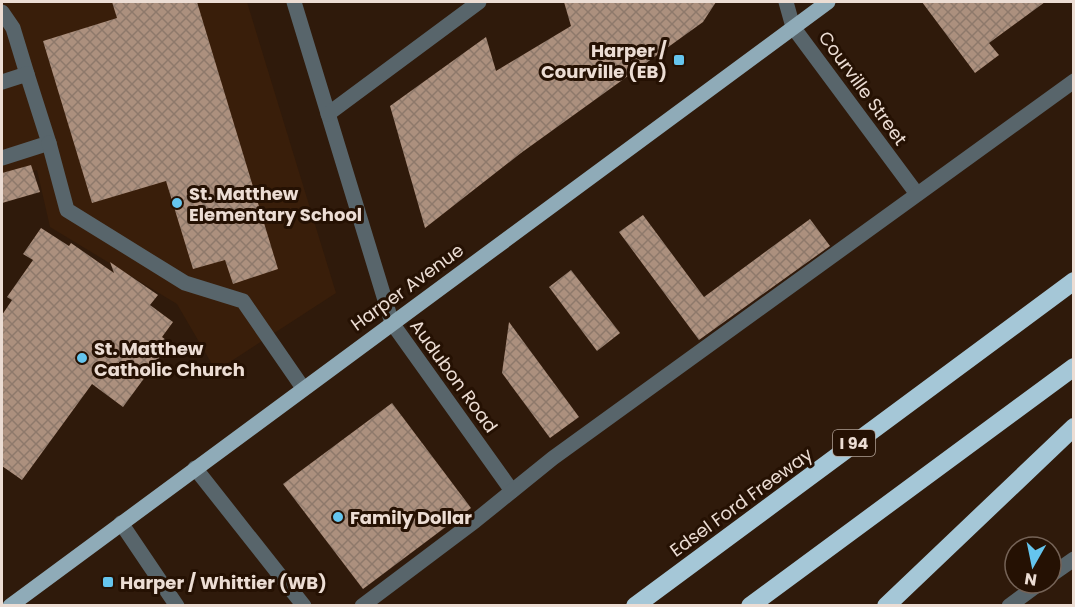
<svg xmlns="http://www.w3.org/2000/svg" width="1075" height="607" font-family="Poppins,sans-serif">
	<style>
		.built { fill: #391e0a }
		.building { fill: url(#building-cross-hatch) }
		.lines { fill: none; stroke-linecap: round; stroke-linejoin: round }
		.minor { stroke: #58656b; stroke-width: 15 }
		.major { stroke: #8fabb8; stroke-width: 15 }
		.highway { stroke: #a5c7d7; stroke-width: 18 }
		.poi-dot { fill: #65c5ee; stroke: #251103; stroke-width: 2 }
		.labels { text-anchor: middle; dominant-baseline: central; stroke-width: 6; stroke-linejoin: round; paint-order: stroke }
		.shield { fill: #251103; stroke: #b0a095; stroke-width: 1.5 }
		.shield-label { font-size: 16px; font-weight: bold; fill: #ecddd4 }
		.poi-label { font-size: 18px; font-weight: bold; fill: #ecddd4; stroke: #251103; text-anchor: start }
		.street-label { font-size: 18px; fill: #ecddd4; stroke: #251103 }
	</style>
	<defs>
		<pattern id="building-cross-hatch" width="8" height="8" patternUnits="userSpaceOnUse" patternTransform="scale(1.5)"><rect width="8" height="8" fill="#ac907e"/><path d="M0 0l8 8M0 8l8-8" fill="none" stroke="#8e796b"/></pattern>
	</defs>
	<rect width="100%" height="100%" fill="#2f1a0b"/>
	<path class="built" d="M2,2H247L336,293L216,371L177,304L50,227L37,170L2,179Z"/>
	<g class="building">
		<path d="M112,2H197L278,269L233,284L225,260L193,269L166,181L92,203L43,41L117,18Z"/>
		<path d="M564,2H716L703,22L521,153L425,228L390,106L486,37L496,71L571,26Z"/>
		<path d="M922,2H1045L989,43L999,55L975,73Z"/>
		<path d="M31,165L40,192L2,203V173Z"/>
		<path d="M643,215L704,297L810,219L830,246L699,340L619,232Z"/>
		<path d="M41,228L69,246L71,243L114,273L110,262L158,295L150,305L173,322L162,337L170,343L123,407L92,384L22,480L2,466V315L12,300L7,297L33,260L23,254Z"/>
		<path d="M571,270L620,333L597,351L549,287Z"/>
		<path d="M509,322L579,417L550,438L502,373Z"/>
		<path d="M392,403L471,508L363,589L283,484Z"/>
	</g>
	<g class="lines">
		<g class="minor">
			<path d="M294,2L392,323L512,491"/>
			<path d="M786,2L793,27L917,194"/>
			<path d="M2,12L13,28L27,74"/>
			<path d="M2,82L27,74L49,143L2,158"/>
			<path d="M328,114L479,2"/>
			<path d="M49,143L67,210L185,283L243,301L303,388"/>
			<path d="M195,468L304,606"/>
			<path d="M121,523L177,606"/>
			<path d="M1051,575L1074,559"/>
			<path d="M362,606L475,521L553,458L1074,81"/>
			<path d="M1009,606L1040,583"/>
		</g>
		<path class="major" d="M10,606L828,2"/>
		<g class="highway">
			<path d="M635,606L1074,281"/>
			<path d="M750,606L1074,367"/>
			<path d="M886,606L1074,427"/>
		</g>
	</g>
	<g class="poi-dot">
		<rect x="673" y="54" width="12" height="12" rx="3"/>
		<circle cx="177" cy="203" r="6"/>
		<circle cx="82" cy="358" r="6"/>
		<circle cx="338" cy="517" r="6"/>
		<rect x="102" y="576" width="12" height="12" rx="3"/>
	</g>
	<g class="labels">
		<rect class="shield" x="833" y="430" width="42" height="26" rx="4.5"/>
		<g class="shield-label">
			<text x="854" y="443">I 94</text>
		</g>
		<g class="poi-label">
			<text x="667" y="50" text-anchor="end">Harper /<tspan x="667" dy="21">Courville (EB)</tspan></text>
			<text x="189" y="193">St. Matthew<tspan x="189" dy="21">Elementary School</tspan></text>
			<text x="94" y="348">St. Matthew<tspan x="94" dy="21">Catholic Church</tspan></text>
			<text x="350" y="517">Family Dollar</text>
			<text x="120" y="582">Harper / Whittier (WB)</text>
		</g>
		<g class="street-label">
			<text transform="translate(863 88) rotate(54)">Courville Street</text>
			<text transform="translate(407 287) rotate(-36)">Harper Avenue</text>
			<text transform="translate(454 376) rotate(54)">Audubon Road</text>
			<text transform="translate(741 502) rotate(-36)">Edsel Ford Freeway</text>
		</g>
	</g>
	<rect width="1075" height="607" fill="none" stroke="#ecddd4" stroke-width="6"/>
	<g transform="translate(1033 565) rotate(189)"><circle r="28" fill="#251103" stroke="#756357" stroke-width="1.5"/>
	<path d="M0-4.5L10 22L0 15L-10 22Z" fill="#65c5ee"/>
	<text y="-9" font-size="16" font-weight="bold" text-anchor="middle" fill="#ecddd4">N</text>
	</g>
</svg>
